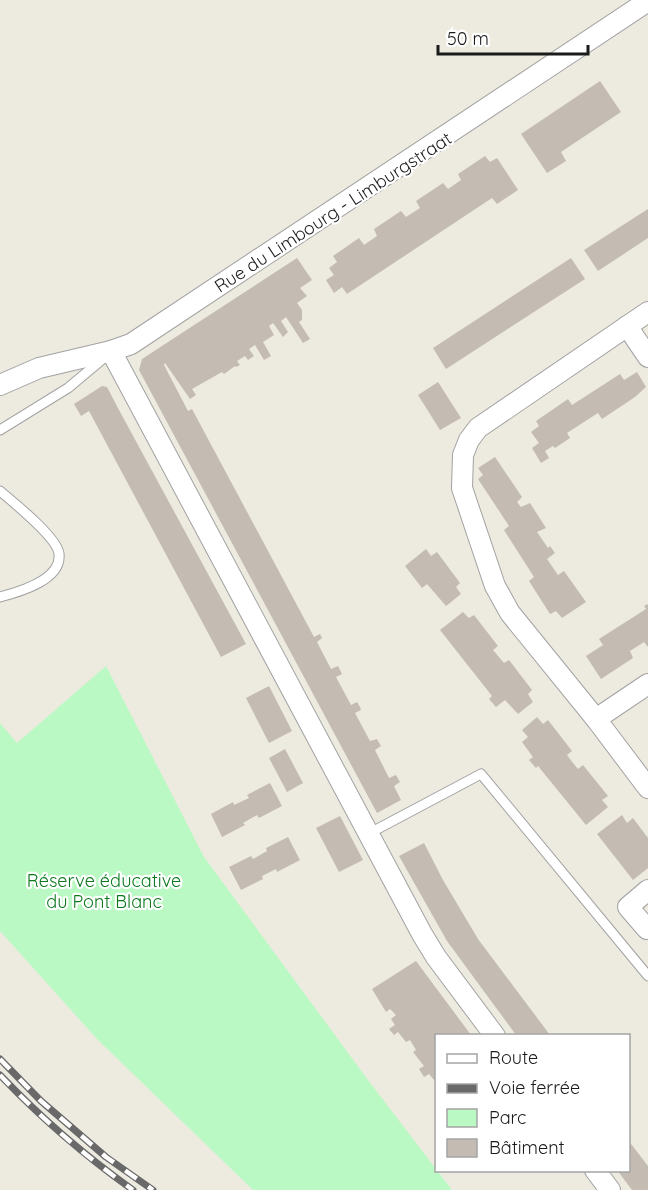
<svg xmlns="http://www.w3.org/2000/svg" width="648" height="1190" font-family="Quicksand,sans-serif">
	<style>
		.park { fill: #baf9c4 }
		.building { fill: #c4bcb3 }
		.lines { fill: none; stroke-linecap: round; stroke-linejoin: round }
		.service-casing { stroke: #a2a2a2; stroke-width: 11 }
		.minor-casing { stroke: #a2a2a2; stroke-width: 22 }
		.service { stroke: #fff; stroke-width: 9 }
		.minor { stroke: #fff; stroke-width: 20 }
		.rail-casing { stroke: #696969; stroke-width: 7 }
		.rail { stroke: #fff; stroke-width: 4.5; stroke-dasharray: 14; stroke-linecap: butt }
		.labels { text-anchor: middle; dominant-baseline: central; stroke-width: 4.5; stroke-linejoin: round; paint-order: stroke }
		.street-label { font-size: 18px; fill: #1b1b1b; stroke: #fff }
		.park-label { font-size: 18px; fill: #0a781c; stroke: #fff }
	</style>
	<rect width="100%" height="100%" fill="#edeae0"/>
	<path class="park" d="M106,666L204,857L368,1080L452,1190H253L97,1039L0,931V723L17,743Z"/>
	<g class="building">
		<path d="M600,81L621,112L561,152L566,161L547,173L521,134Z"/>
		<path d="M485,156L490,162L497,158L518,190L497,204L492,198L347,294L342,287L334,293L326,280L334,275L329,268L337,262L333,256L359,238L364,245L377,236L374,229L401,211L406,217L420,208L416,201L443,183L448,189L461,180L458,174Z"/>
		<path d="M648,209V238L598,271L584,250Z"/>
		<path d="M297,258L312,280L300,288L307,296L297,303L302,310V320L299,322L310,339L303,343L286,317L281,321L288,332L283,337L273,323L269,326L274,335L263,342L271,356L264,360L255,345L249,349L254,356L248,360L245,356L237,361L240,365L236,367L235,366L224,374L222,372L192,389L196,395L190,399L165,363L164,365L188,411L192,409L314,637L320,634L322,638L317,642L331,669L338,666L342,674L336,677L351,705L357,702L360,707L361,710L355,713L370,741L377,739L381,746L375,750L389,778L396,775L400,782L394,786L401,800L377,813L139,370L142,359Z"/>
		<path d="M571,258L585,279L446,369L433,348Z"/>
		<path d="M637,372L646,387L635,397L602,419L598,413L567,433L570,438L555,448L553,446L545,451L549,458L541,463L532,448L539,443L531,432L539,426L536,421L568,399L572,405L620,374L624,380Z"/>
		<path d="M438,382L461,418L440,430L418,395Z"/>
		<path d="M102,386L107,387L119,410L246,644L221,657L89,411L81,416L74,404Z"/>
		<path d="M495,457L522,497L517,502L521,507L530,503L546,528L537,532L548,548L550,546L555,553L547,559L558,575L564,571L586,602L562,618L556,611L550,614L529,581L534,577L504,530L509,526L478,479L483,475L478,468Z"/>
		<path d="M426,549L431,556L437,552L460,583L456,587L461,594L446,606L427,584L422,588L405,566Z"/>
		<path d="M648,604V647L644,642L630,651L633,658L601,679L586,656L603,645L599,639L646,609L644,606Z"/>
		<path d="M463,612L469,618L474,615L498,646L493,650L504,663L509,660L532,690L528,694L533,702L518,714L505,700L496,707L489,699L492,696L440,630Z"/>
		<path d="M269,686L292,731L269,743L246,698Z"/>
		<path d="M537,717L543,724L548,720L572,751L567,755L573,763L578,769L583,765L608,796L602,800L608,807L586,825L538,766L536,768L529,760L533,757L522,742L528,737L522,730Z"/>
		<path d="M285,749L303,783L287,792L269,758Z"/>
		<path d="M270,783L282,806L259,818L257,815L243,823L245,825L222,837L211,814L233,802L234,805L249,798L247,795Z"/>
		<path d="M622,815L627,823L633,818L648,838V868L633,880L597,834Z"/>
		<path d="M340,816L363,860L339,872L316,828Z"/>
		<path d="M288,837L300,860L277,872L276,869L262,876L263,879L241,890L229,867L251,856L253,859L267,851L266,848Z"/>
		<path d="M424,843L443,880L478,939L550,1035H516L447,941L399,856Z"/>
		<path d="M416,961L471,1035H436V1078L434,1080L429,1074L424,1077L419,1069L424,1066L413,1052L416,1050L410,1040L406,1042L398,1032L394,1035L389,1029L395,1025L391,1019L396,1015L390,1009L386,1012L372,989Z"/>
		<path d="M628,1140L648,1166V1190H632L617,1170H628Z"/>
	</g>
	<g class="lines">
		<defs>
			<g id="service">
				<path d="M0,430L68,388L105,357"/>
				<path d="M0,491C13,502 58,538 59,554C62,580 19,592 0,597"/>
				<path d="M368,834L481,774L648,976"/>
			</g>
			<g id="minor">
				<path d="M648,312L478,428L469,440L463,455L462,488L495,586L510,613L596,719L648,788"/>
				<path d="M627,326L648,357"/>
				<path d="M111,351L422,934L436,957L495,1036"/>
				<path d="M0,385L39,368L111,351L131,344L648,1"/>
				<path d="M596,719L648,684"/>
				<path d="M648,890L628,907L647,929L648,928"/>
				<path d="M595,1170L610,1190"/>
			</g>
		</defs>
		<use href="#service" class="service-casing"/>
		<use href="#minor" class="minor-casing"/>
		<use href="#service" class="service"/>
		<use href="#minor" class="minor"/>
		<defs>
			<g id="rail">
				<path d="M0,1059L41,1101L106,1157L153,1190"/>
				<path d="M0,1075C41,1118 85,1156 133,1190"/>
			</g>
		</defs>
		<use href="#rail" class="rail-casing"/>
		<use href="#rail" class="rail"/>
	</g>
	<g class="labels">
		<g class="street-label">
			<text transform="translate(333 212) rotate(-33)">Rue du Limbourg - Limburgstraat</text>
		</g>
		<g class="park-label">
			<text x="104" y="880">Réserve éducative<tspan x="104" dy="21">du Pont Blanc</tspan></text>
		</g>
	</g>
	<rect x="435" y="1034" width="195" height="138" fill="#ffffff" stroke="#a4a4a4" stroke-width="1.5"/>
	<rect x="447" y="1054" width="30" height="9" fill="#ffffff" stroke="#a4a4a4" stroke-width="1.5"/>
	<text x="489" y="1064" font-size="18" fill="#1b1b1b">Route</text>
	<rect x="447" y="1084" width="30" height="9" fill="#696969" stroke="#a4a4a4" stroke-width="1.5"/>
	<text x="489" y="1094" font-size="18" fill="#1b1b1b">Voie ferrée</text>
	<rect x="447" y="1109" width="30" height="18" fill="#baf9c4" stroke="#a4a4a4" stroke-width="1.5"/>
	<text x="489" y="1124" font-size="18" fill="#1b1b1b">Parc</text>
	<rect x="447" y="1139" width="30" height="18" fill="#c4bcb3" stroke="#a4a4a4" stroke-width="1.5"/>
	<text x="489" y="1154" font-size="18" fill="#1b1b1b">Bâtiment</text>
	<path d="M438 45v9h150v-9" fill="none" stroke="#1b1b1b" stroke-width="3"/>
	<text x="447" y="45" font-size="18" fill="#1b1b1b" stroke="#ffffff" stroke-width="4.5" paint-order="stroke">50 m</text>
</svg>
